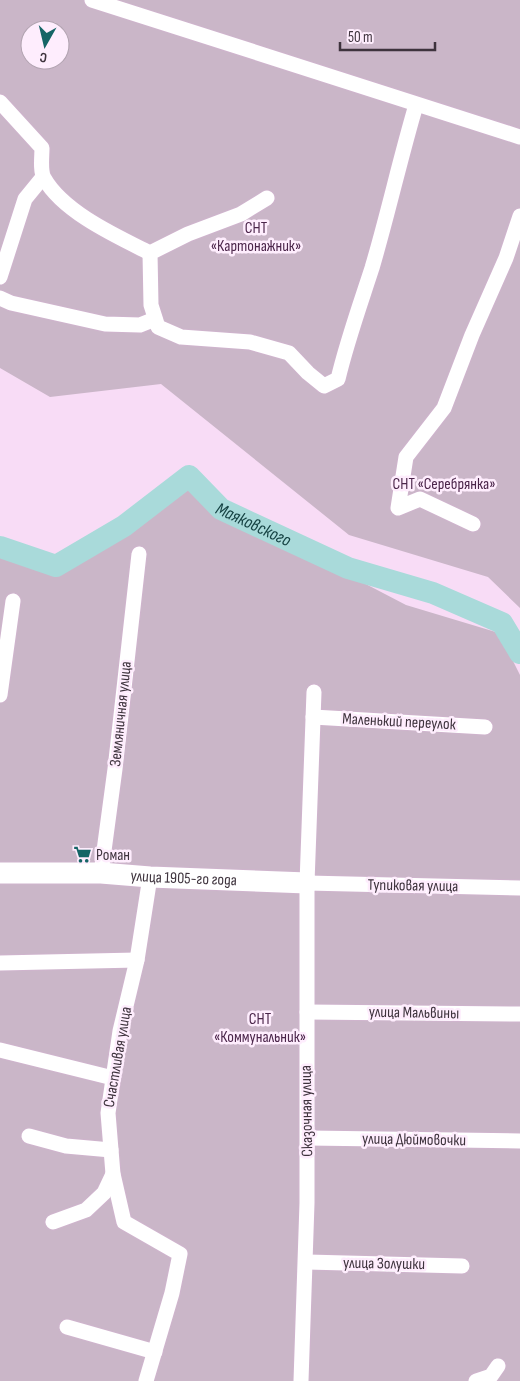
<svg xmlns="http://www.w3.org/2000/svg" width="520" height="1381" font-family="'Sofia Sans Condensed',sans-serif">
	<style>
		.garden { fill: #cab6c8; fill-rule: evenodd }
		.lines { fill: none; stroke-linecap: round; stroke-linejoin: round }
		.river { stroke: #a9dada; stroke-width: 22 }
		.street-casing { stroke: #cfb4cd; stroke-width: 17 }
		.secondary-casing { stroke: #cfb4cd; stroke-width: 23 }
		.street { stroke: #fff; stroke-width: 15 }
		.secondary { stroke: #fff; stroke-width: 21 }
		.labels { text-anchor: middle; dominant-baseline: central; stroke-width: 5; stroke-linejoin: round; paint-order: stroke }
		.park-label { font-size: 16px; fill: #4b254a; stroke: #feedfd }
		.street-label { font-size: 16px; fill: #3e333d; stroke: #feedfd }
		.poi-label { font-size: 16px; fill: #3e333d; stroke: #feedfd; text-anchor: start }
		.water-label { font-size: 18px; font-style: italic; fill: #164344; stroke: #feedfd }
	</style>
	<rect width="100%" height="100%" fill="#f8dcf6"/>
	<g class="garden">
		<path d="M0,0H520V608L488,577L349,535L161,384L50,397L0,368ZM30,30H60V60H30Z"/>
		<path d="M189,476L224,510L406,605L499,633L520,675V1381H0V547L56,566Z"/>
	</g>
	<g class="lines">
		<path class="river" id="s1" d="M0,547L56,566L124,526L189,476L221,509L348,568L433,593L502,623L520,653"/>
		<defs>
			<g id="street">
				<path d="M92,0L520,137"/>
				<path d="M0,102L42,148C42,156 40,171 44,178C63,212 116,236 150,253"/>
				<path d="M267,198L241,214L188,234L150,253L151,305L158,327L181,337L250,342L289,353L308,373L324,386L338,379C347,341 360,305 372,268C388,214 400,159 416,105"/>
				<path d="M0,277L25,199L43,177"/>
				<path d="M0,298L11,303L105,324L140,325L155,319"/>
				<path d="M473,524L420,499L398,508L406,457L444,408L472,335L506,258L520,216"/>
				<path d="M0,695L13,601"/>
				<path d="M313,717L485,727"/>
				<path d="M101,873L115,769L139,554"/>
				<path d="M307,883L520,888"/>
				<path d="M0,963L137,960"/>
				<path d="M307,1012L520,1014"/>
				<path d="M0,1050L113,1078"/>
				<path d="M29,1136L66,1146L111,1150"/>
				<path d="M308,1138L520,1141"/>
				<path d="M53,1222L86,1210L104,1193L113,1174"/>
				<path d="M307,1262L462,1266"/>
				<path d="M67,1327L155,1352"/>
				<path d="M146,1381L172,1293L180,1254L124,1222L113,1174L108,1113L120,1031L137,960L150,877"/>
				<path d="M301,1381L307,1203V883L314,692"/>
				<path d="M476,1381L491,1376L498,1366"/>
			</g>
			<g id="secondary">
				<path id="s2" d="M0,873H101L150,877L307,883"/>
			</g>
		</defs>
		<use href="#street" class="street-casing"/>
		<use href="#secondary" class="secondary-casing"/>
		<use href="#street" class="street"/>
		<use href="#secondary" class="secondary"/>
	</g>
	<defs>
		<symbol id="supermarket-bare" viewBox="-9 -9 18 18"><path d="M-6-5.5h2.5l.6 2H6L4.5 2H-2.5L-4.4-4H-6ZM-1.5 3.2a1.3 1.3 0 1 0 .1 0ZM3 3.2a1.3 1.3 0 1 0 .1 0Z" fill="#156566" stroke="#feedfd" stroke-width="2.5" paint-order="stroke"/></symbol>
	</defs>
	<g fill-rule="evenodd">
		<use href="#supermarket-bare" x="70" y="842" width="25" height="25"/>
	</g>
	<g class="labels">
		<g class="park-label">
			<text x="256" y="228">СНТ<tspan x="256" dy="18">«Картонажник»</tspan></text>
			<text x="444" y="484">СНТ «Серебрянка»</text>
			<text x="260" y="1019">СНТ<tspan x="260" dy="18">«Коммунальник»</tspan></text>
		</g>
		<g class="street-label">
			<text transform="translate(121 714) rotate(-84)">Земляничная улица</text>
			<text transform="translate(399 722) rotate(3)">Маленький переулок</text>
			<text stroke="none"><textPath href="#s2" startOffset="184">улица 1905-го года</textPath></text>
			<text transform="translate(413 886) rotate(1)">Тупиковая улица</text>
			<text transform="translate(414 1013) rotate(1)">улица Мальвины</text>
			<text transform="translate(118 1057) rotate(-80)">Счастливая улица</text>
			<text transform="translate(307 1111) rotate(-91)">Сказочная улица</text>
			<text transform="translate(414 1140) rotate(1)">улица Дюймовочки</text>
			<text transform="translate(384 1264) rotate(1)">улица Золушки</text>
		</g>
		<g class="poi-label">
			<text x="96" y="855">Роман</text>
		</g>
		<g class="water-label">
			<text stroke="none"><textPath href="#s1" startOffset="302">Маяковского</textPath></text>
		</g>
	</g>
	<g transform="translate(45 45) rotate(188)"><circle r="24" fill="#feedfd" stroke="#b1a3b0"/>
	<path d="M0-4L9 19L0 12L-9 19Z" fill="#156566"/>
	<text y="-8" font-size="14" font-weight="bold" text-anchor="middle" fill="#3e333d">С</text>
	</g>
	<path d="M340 42v8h95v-8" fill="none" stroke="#3e333d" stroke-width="2.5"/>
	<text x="348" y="42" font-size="15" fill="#3e333d" stroke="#feedfd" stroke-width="4" paint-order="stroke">50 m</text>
</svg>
